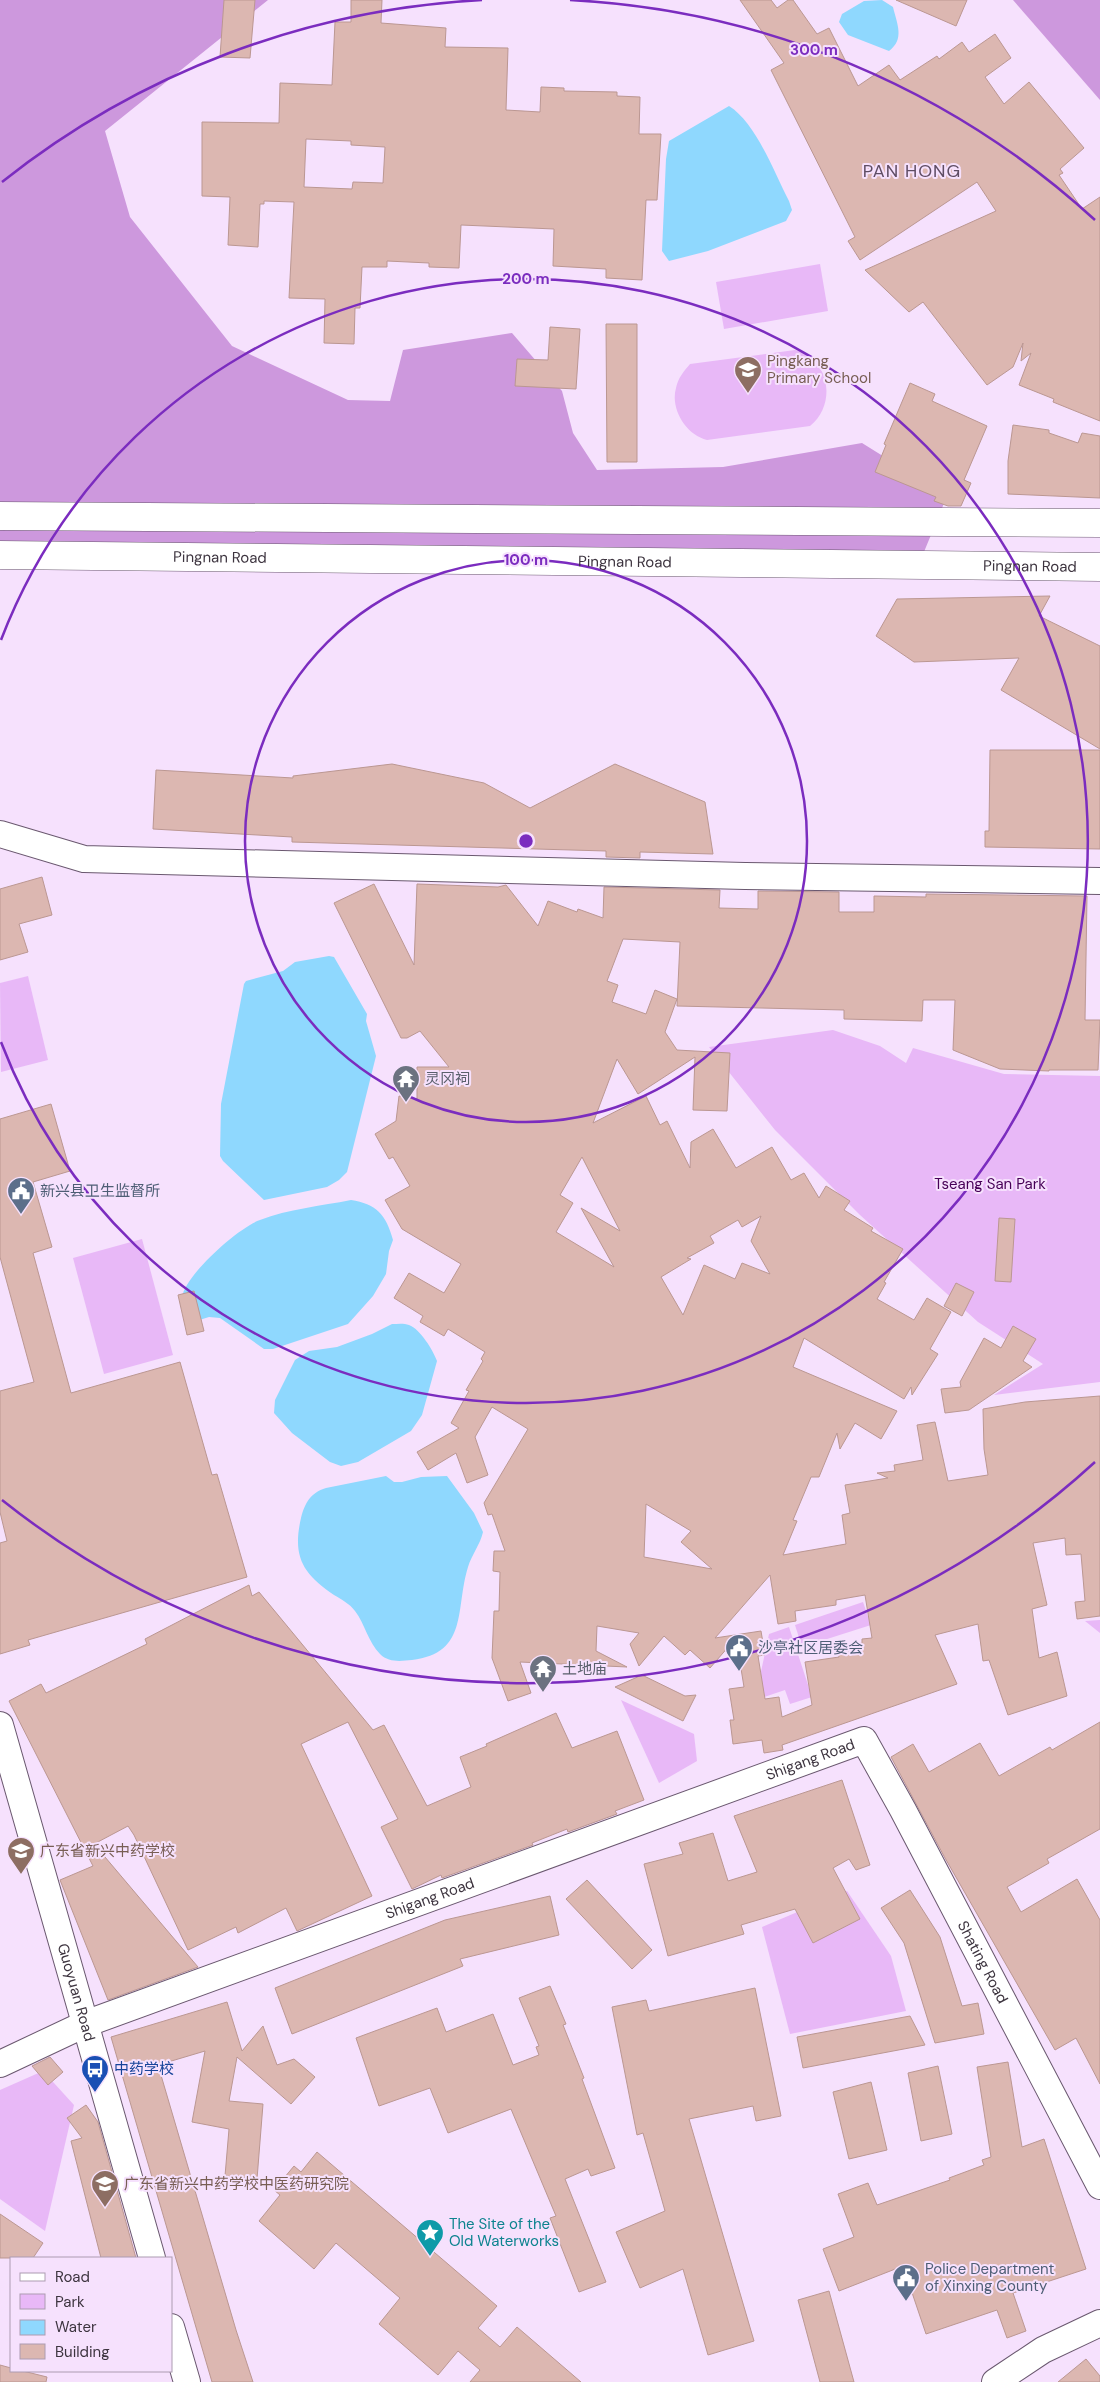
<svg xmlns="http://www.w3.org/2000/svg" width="1100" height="2382" font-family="'DM Sans','Noto Sans SC',sans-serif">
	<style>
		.green { fill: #e8b8f7 }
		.forest { fill: #cd98dd }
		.water { fill: #8fd8fe }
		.building { fill: #dcb7b1; stroke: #bb9792; fill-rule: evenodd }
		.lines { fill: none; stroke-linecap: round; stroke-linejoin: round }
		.minor-casing { stroke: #6a586f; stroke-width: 28 }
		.major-casing { stroke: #6a586f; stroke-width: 29 }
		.minor { stroke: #fff; stroke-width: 26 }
		.major { stroke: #fff; stroke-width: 28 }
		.ring { fill: none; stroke: #7b2cbf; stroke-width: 2.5 }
		.labels { text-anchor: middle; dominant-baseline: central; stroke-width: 4; stroke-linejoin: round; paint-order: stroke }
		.education-label { font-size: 15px; fill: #785e54; stroke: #f6e1fd; text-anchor: start }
		.street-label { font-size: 15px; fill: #3d343f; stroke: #f6e1fd }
		.worship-label { font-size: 15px; fill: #5b616d; stroke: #f6e1fd; text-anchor: start }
		.park-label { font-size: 15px; fill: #470057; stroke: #f6e1fd }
		.service-label { font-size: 15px; fill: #4e5e75; stroke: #f6e1fd; text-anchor: start }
		.transit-label { font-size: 15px; fill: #164399; stroke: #f6e1fd; text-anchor: start }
		.culture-label { font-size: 15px; fill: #0d838f; stroke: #f6e1fd; text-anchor: start }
		.quarter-label { font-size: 18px; letter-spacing: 1px; fill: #5f4d64; stroke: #f6e1fd }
		.centre { fill: #7b2cbf; stroke: #f6e1fd; stroke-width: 2.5 }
		.ring-label { font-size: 15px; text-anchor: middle; font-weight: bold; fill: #7b2cbf; stroke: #f6e1fd; stroke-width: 4; stroke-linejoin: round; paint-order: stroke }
	</style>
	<rect width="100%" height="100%" fill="#f6e1fd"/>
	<g class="green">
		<path d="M820,264L828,311L724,329L716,282Z"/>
		<path d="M795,350C830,358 837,405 810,426L707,440C686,435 670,409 676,388C678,378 684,371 690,364Z"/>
		<path d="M28,976L48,1060L1,1072L0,983Z"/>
		<path d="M833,1030L880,1046L906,1063L913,1048L1004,1074L1100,1076V1382L994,1395L1043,1364L978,1322L860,1215L775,1130L709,1047Z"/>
		<path d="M142,1239L173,1355L104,1374L73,1258Z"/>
		<path d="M863,1602L871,1625L802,1647L795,1625Z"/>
		<path d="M1100,1620V1633L1085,1621Z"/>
		<path d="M789,1627L812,1697L790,1704L785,1690L755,1700L769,1634Z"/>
		<path d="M621,1700L694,1734L697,1761L659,1783Z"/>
		<path d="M847,1891L891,1956L906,2011L790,2034L762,1927Z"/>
		<path d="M43,2071L74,2105L45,2231L0,2199V2090Z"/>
	</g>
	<g class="forest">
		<path d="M0,0H268L105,131L130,217L232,346L348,400L390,401L403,350L512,333L562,391L573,433L597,470L723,467L862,443L947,496L919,564L0,555Z"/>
		<path d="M1013,0H1100V100Z"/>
	</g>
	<g class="water">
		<path d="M882,0L893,7C897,24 905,39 889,51L848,35L839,22L842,14L864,1Z"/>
		<path d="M729,106C756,123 774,172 789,201L792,210L786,221L708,251L669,261L662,251L666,159L669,141Z"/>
		<path d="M329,956L334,957L367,1014L366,1021L376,1056L347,1172L339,1180L327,1187L264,1200L223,1161L220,1156L221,1104L244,984L246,981L283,971L295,962Z"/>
		<path d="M351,1200C376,1204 386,1214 393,1240L389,1251L386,1274L373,1296L348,1324L273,1349H264L220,1318L209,1317L190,1323C187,1315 181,1305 182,1297C186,1274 239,1227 260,1220C288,1209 321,1206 351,1200Z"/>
		<path d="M392,1324C397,1324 404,1323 409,1325C420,1329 433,1350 437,1361L422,1415L411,1431L358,1462L341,1466L330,1462L292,1433L274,1413L275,1400L295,1360L309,1351L337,1347L372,1334Z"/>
		<path d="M386,1476L394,1482H402L421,1477L447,1476L474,1513L483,1532C480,1545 472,1554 468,1567C455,1609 469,1653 412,1660C401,1661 389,1663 380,1654C368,1642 365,1624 355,1611C350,1604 341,1599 334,1595C303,1574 292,1557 301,1518C305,1503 310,1493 326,1488Z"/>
	</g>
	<g class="building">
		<path d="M224,0H255L250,58L220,57Z"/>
		<path d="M351,0H382L381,23L446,28L445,47L508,48L506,110L540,112L541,87L564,88V91L617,92V96L640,97L639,134H661L657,200H646L642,280L606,278V269L553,266L554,229L461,225L459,268L429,267V263L387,261V267H362L360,308H355L354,344L324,343L325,299L289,298L294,202L264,201V204H260L258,247L228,245L230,197L202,196V122L279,123L280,83L332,85L335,22H351ZM306,139L351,141V145L385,147L383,183L353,182L352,189L304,187Z"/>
		<path d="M740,0H771L777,8L788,0H793L817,34L829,28L858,86L889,65L900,80L937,56L939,59L962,42L969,52L995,34L1011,58L985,77L1004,104L1029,82L1084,148L1060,169L1063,173L1059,175L1082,209L1100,197V421L1053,402L1054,399L1019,385L1031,353L1021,361L1023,343L1013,367L987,385L923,302L909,312L865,270L996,211L977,182L860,260L848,241L855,237L771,70L784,63Z"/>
		<path d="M896,0H967L956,26Z"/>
		<path d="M606,324H637V462H607Z"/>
		<path d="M550,327L580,329L576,389L515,386L517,359L548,360Z"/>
		<path d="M910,383L935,394L932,401L987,426L964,480L971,483L961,506H948L934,501L936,497L875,472L886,445L884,444Z"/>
		<path d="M1013,425L1049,430V433L1078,443L1082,433L1100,436V498L1008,494V461Z"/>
		<path d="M1050,596L1039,616L1100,646V749L1001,690L1019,658L914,662L876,636L897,599Z"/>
		<path d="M990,750H1100V849L985,847V831H989Z"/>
		<path d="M392,764L484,783L530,808L615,764L705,802L713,854L640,852V858L606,857V851L292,842V837L153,829L156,770L293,778V776Z"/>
		<path d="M42,877L52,915L19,924L28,952L0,960V889Z"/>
		<path d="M374,884L414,965L417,884L498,887L506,885L538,926L548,901L577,912L578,909L603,918L604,887L720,890L719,908L758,909V891L839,892V912H874V896L926,897V894L1087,896L1085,1020H1100L1098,1070H1049V1071L1000,1069L953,1050L955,1000H923L922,1021L844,1019V1010L677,1006L680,942L623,939L607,981L618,985L612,1002L646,1014L655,990L677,999L665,1032L677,1050L730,1053L727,1111L693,1110L695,1057L638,1094L617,1059L593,1123L646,1096L660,1125L667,1121L690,1168L691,1142L713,1129L736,1168L772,1147L791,1180L804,1173L819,1198L826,1186L850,1201L844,1210L873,1228L871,1231L903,1249L884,1282L886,1283L877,1299L914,1320L927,1298L951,1312L930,1349L938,1354L912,1395L911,1387L904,1399L804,1338L793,1367L897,1411L881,1439L855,1423L840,1449L837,1433L819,1477H811L793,1520L797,1521L783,1555L846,1544L842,1515L850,1513L845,1485L888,1478L877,1473L895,1471L894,1465L923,1460L917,1425L935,1422L948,1481L988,1475L984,1449L983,1409L1025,1402L1100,1396V1616L1077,1619L1075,1602L1085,1601L1081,1554L1066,1555L1065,1538L1033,1543L1047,1605L1032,1609L1039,1658L1057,1652L1067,1696L1008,1715L989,1660L983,1661L978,1624L935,1635L957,1684L782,1745L783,1750L764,1753L762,1740L733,1744L730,1720H734L729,1689L744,1687L736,1638L710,1668L690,1650L685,1655L664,1636L639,1666L630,1644L639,1633L597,1626L596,1651L627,1667L520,1662L531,1693L508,1701L492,1658L494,1611H499L500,1572L493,1571L494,1551H505L492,1514L488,1515L484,1503L528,1429L492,1407L475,1437L488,1475L467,1483L456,1453L428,1470L417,1452L459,1428L451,1423L469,1391L466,1390L483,1361L481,1359L485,1352L448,1329L444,1336L420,1322L423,1316L394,1298L409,1273L444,1293L461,1264L402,1229L385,1200L410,1186L393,1157L389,1159L375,1134L396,1121L399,1096L417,1099V1067H449L420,1031L407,1038H401L334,903ZM582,1157L620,1231L581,1208L614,1267L556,1232L573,1203L560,1195ZM761,1216L751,1241L770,1274L742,1263L735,1279L704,1265L683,1315L661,1277L691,1259L687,1258L714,1243L710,1236L738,1220L742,1227ZM646,1504L691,1531L681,1542L712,1569L644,1557ZM770,1575L778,1624L796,1621L795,1611L836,1605V1600L865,1595L872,1638L862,1639V1643L838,1647L839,1657L805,1662L812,1705L782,1717L779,1697L765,1699L758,1656L765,1655L761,1631L715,1638Z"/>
		<path d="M51,1104L70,1171L33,1182L52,1247L33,1253L71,1393L180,1362L212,1475L217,1474L247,1577L28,1640L30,1645L0,1654V1543L7,1541L0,1512V1391L34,1382L0,1257V1119Z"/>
		<path d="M999,1218L1015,1219L1011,1282L995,1281Z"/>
		<path d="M956,1283L974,1292L962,1316L944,1306Z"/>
		<path d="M194,1291L204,1331L187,1335L178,1295Z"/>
		<path d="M1013,1326L1036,1339L1023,1361L1032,1367L969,1410L945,1413L941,1389L961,1387L960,1382L984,1338L1001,1348Z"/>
		<path d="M249,1585L252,1596L259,1592L373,1730L384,1725L427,1806L471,1787L460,1757L487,1746L486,1744L556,1713L572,1748L617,1731L644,1800L615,1811L617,1814L568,1832L567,1829L532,1843L533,1845L442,1878L441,1875L412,1889L381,1827L398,1819L348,1722L301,1744L372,1896L297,1931L286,1908L238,1933L236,1927L188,1950L134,1835L128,1826L94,1844L198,1967L108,2000L60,1880L93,1866L9,1701L41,1684L46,1693L147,1644L145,1639Z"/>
		<path d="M642,1675L685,1696L696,1695L683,1721L615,1687Z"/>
		<path d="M1100,1722V1829L1047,1859L1049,1863L1007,1887L1021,1912L1077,1879L1100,1920V2084L1076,2038L1055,2050L945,1858L891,1757L913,1744L929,1772L980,1743L999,1776L1050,1747L1052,1750Z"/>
		<path d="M842,1780L870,1865L856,1870L849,1859L833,1868L860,1919L813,1943L795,1909L741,1925L744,1934L668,1956L644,1864L683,1854L679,1843L713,1833L728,1881L757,1872L734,1816Z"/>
		<path d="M587,1880L652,1950L632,1969L566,1899Z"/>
		<path d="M910,1890L940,1937L962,2006L978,2003L984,2034L935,2043L904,1943L881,1908Z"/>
		<path d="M550,1896L559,1935L460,1959L463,1966L292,2034L275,1988L445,1920Z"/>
		<path d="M550,1986L566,2024L563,2025L584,2078L582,2079L615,2168L591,2176L588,2169L565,2179L606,2282L579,2292L550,2218L556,2216L511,2109L448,2133L430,2088L379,2106L356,2038L437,2008L446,2032L493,2014L513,2065L539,2055L536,2047L539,2046L519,1998Z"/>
		<path d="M755,1988L781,2116L756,2121L753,2106L689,2119L754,2341L708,2355L683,2269L640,2288L616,2232L665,2211L643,2133L637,2135L612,2007L646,2000L649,2011Z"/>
		<path d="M227,2002L242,2051L263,2026L277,2065L294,2059L315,2077L291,2104L237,2057L229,2101L263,2104L257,2179L225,2176L229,2129L192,2122L205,2051L158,2065L236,2330L253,2382H212L111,2037Z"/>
		<path d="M910,2016L925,2045L803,2068L797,2037Z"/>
		<path d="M50,2057L63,2072L48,2085L32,2066Z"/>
		<path d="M1008,2062L1022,2147L1044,2139L1086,2269L1013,2293L1026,2331L1007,2338L997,2310L926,2334L903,2266L839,2291L823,2249L854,2237L838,2194L868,2183L877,2205L950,2180L949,2178L984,2165L982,2160L991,2157L977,2067Z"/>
		<path d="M938,2066L952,2134L921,2141L908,2073Z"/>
		<path d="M871,2082L887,2150L849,2159L833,2092Z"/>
		<path d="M86,2105L98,2122L136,2258H101L71,2141L82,2138L67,2118Z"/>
		<path d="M317,2152L497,2306L478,2328L500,2347L517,2327L581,2382H470L480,2370L458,2351L438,2375L379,2324L400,2298L336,2243L314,2269L259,2221L280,2195L274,2190L294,2166L301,2172Z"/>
		<path d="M0,2214L43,2243L33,2258H0Z"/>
		<path d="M829,2291L854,2382H820L798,2300Z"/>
		<path d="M1086,2359L1100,2376V2382H1058Z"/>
		<path d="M0,2365L11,2368V2371H23L47,2377L46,2382H0Z"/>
	</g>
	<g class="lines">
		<defs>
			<g id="minor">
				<path d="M0,834L84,859L745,876L1100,881"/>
				<path id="s1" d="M0,1725L152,2258"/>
				<path id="s2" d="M0,2064L85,2024L864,1740L903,1810L1100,2186"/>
				<path d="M171,2327L187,2382"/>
				<path d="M995,2382L1043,2350L1100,2323"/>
			</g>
			<g id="major">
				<path d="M0,516L1100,523"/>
				<path id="s3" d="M0,555L1100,567"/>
			</g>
		</defs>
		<use href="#minor" class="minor-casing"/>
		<use href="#major" class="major-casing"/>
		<use href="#minor" class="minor"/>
		<use href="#major" class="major"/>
	</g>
	<g class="ring">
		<circle cx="526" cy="841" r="281"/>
		<path d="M1 640A562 562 0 1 1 1 1042"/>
		<path d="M1095 1462A842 842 0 0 1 2 1500M2 182A842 842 0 0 1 482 0M570 0A842 842 0 0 1 1095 220"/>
	</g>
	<defs>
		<symbol id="school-pin" viewBox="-11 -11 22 30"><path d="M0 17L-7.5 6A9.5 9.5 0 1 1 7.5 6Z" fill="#8d6e63" stroke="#f6e1fd"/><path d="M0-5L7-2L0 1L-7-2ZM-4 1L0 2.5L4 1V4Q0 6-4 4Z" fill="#fff"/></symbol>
		<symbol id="temple-pin" viewBox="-11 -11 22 30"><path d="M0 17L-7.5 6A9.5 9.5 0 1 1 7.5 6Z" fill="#6b7280" stroke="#f6e1fd"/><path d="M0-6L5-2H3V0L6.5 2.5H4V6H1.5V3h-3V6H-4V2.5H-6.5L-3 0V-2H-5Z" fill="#fff"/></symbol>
		<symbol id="civic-pin" viewBox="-11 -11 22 30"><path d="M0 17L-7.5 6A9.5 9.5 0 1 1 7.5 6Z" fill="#5c6f8a" stroke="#f6e1fd"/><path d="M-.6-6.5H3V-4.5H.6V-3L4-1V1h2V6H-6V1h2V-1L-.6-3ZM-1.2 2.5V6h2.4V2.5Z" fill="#fff"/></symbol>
		<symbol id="university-pin" viewBox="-11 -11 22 30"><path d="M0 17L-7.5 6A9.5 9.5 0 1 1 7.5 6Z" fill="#8d6e63" stroke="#f6e1fd"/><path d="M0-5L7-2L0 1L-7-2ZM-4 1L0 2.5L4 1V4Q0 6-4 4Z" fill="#fff"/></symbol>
		<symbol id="bus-pin" viewBox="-11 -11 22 30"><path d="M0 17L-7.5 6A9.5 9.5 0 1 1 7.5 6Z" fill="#1a4fb4" stroke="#f6e1fd"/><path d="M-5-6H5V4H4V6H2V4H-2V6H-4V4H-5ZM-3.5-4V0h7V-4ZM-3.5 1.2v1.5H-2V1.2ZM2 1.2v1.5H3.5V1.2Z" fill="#fff"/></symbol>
		<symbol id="sight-pin" viewBox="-11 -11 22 30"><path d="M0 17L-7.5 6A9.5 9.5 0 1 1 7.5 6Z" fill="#0f9aa8" stroke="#f6e1fd"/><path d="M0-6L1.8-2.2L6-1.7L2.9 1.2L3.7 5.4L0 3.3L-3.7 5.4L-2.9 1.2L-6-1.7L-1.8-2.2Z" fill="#fff"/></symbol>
	</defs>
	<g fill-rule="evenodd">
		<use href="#school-pin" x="732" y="354" width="32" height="43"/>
		<use href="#temple-pin" x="390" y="1063" width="32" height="43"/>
		<use href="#civic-pin" x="5" y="1175" width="32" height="43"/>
		<use href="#civic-pin" x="723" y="1632" width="32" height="43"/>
		<use href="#temple-pin" x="527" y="1653" width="32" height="43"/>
		<use href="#university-pin" x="5" y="1835" width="32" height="43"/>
		<use href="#bus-pin" x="79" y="2053" width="32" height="43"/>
		<use href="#university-pin" x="89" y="2168" width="32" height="43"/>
		<use href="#sight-pin" x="414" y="2217" width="32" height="43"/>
		<use href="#civic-pin" x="890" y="2262" width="32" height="43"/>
	</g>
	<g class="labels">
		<g class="education-label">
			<text x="767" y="361">Pingkang<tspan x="767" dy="17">Primary School</tspan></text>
			<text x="40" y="1851">广东省新兴中药学校</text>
			<text x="124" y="2184">广东省新兴中药学校中医药研究院</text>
		</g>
		<g class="street-label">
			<text stroke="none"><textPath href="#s3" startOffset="220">Pingnan Road</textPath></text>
			<text stroke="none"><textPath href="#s3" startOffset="625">Pingnan Road</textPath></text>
			<text stroke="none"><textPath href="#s3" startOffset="1030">Pingnan Road</textPath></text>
			<text stroke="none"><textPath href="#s2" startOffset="866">Shigang Road</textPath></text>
			<text stroke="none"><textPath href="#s2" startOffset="461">Shigang Road</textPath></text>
			<text stroke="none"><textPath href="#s2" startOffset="1175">Shating Road</textPath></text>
			<text stroke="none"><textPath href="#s1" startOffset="278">Guoyuan Road</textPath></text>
		</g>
		<g class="worship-label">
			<text x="425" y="1079">灵冈祠</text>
			<text x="562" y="1669">土地庙</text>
		</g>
		<g class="park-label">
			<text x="990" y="1184">Tseang San Park</text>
		</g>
		<g class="service-label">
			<text x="40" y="1191">新兴县卫生监督所</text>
			<text x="758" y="1648">沙亭社区居委会</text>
			<text x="925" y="2269">Police Department<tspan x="925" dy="17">of Xinxing County</tspan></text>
		</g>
		<g class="transit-label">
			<text x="114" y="2069">中药学校</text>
		</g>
		<g class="culture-label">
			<text x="449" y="2224">The Site of the<tspan x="449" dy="17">Old Waterworks</tspan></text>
		</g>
		<g class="quarter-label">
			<text x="912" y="171">PAN HONG</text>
		</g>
	</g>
	<circle cx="526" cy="841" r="8" class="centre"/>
	<g class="ring-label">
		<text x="814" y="55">300 m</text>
		<text x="526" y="284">200 m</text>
		<text x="526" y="565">100 m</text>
	</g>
	<rect x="10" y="2257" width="162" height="115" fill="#f6e1fd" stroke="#ac9cb1"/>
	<rect x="20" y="2273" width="25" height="8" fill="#ffffff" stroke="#ac9cb1"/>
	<text x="55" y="2282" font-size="15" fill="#3d343f">Road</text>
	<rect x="20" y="2294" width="25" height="15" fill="#e8b8f7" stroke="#ac9cb1"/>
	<text x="55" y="2307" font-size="15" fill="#3d343f">Park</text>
	<rect x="20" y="2320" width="25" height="15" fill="#8fd8fe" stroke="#ac9cb1"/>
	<text x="55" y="2332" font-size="15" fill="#3d343f">Water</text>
	<rect x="20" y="2344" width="25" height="15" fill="#dcb7b1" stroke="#ac9cb1"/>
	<text x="55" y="2357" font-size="15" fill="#3d343f">Building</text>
</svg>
